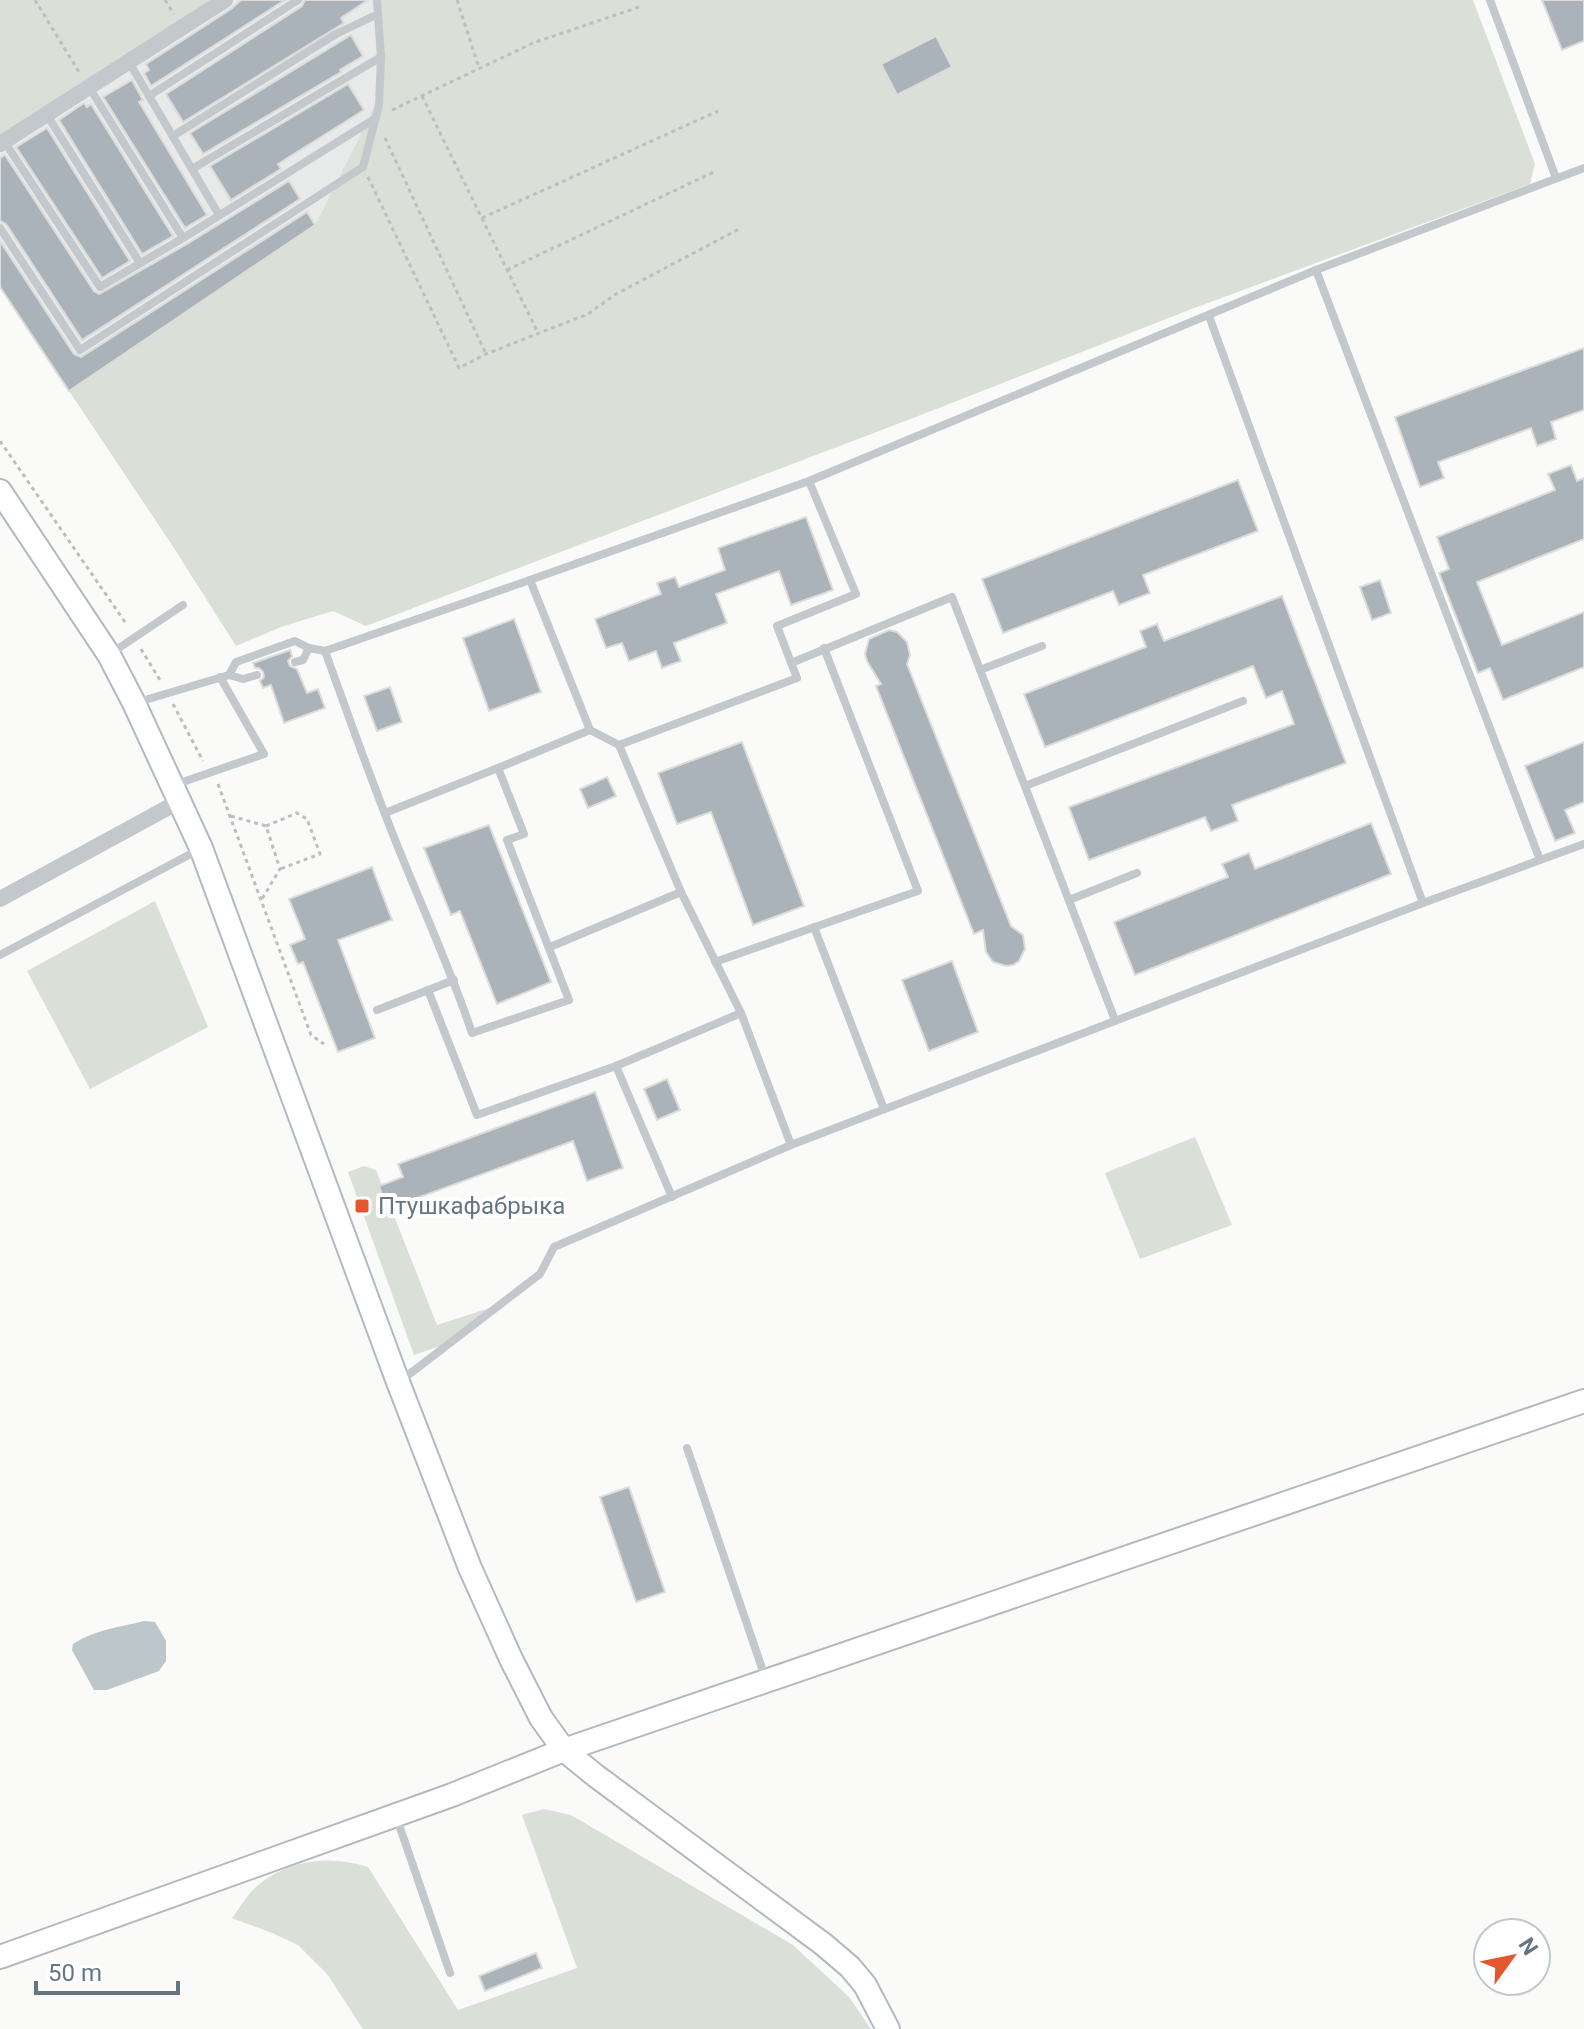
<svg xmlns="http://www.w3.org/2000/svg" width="1584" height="2029" font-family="Roboto,sans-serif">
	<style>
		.built { fill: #e8e9e9 }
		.green { fill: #dadfd7 }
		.water { fill: #bbc7cb }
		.building { fill: #aab3b9; stroke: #dcdcda; stroke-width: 2 }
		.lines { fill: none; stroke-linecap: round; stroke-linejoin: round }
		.secondary-casing { stroke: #b3babf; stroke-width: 26 }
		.path { stroke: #bbbfc2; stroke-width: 3; stroke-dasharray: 4 4; stroke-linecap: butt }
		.lane { stroke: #c3c8cc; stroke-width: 8 }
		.street { stroke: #c3c8cc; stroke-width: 16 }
		.secondary { stroke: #fff; stroke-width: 22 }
		.poi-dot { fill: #e4572e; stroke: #fff; stroke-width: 3 }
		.labels { text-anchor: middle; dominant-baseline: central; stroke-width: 8; stroke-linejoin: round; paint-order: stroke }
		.poi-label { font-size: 24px; fill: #657683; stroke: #fff; text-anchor: start }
	</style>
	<rect width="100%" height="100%" fill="#fafaf8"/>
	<path class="built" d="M225,0H373L379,97L315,225L69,391L0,287V142Z"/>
	<g class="green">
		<path d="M0,0H223L0,137Z"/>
		<path d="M373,0H1473L1535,164L1530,184L1189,310L908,420L366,626L333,611L281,627L236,646L172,545L69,391L315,225L379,97Z"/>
		<path d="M155,901L208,1027L90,1089L27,971Z"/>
		<path d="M1195,1137L1232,1225L1140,1259L1105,1173Z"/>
		<path d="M364,1166L376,1170L437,1325L502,1304L452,1342L414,1355L348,1172Z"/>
		<path d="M544,1809L571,1815L793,1945L849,1997L871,2029H363L327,1974L298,1945L272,1933L232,1918C239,1909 246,1896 255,1888C285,1860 330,1854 368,1867L458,2010L577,1968L522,1815Z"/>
	</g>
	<path class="water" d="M144,1621L155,1622L166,1641V1661L159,1671L107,1690H94L72,1650L73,1644C94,1630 120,1627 144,1621Z"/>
	<g class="building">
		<path d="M241,0H285L151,86L144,73L149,70L146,64L231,9Z"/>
		<path d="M305,0H368L341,18L344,23L183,122L166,94L302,6Z"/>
		<path d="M1542,0H1584V41L1562,50Z"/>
		<path d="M351,35L363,56L340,70L341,72L203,154L190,133Z"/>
		<path d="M936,36L952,67L897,95L881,64Z"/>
		<path d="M132,80L143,100L139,102L207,215L185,228L103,97Z"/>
		<path d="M348,84L364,110L278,164L281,169L231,200L210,166Z"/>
		<path d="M84,103L87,107L91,104L173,236L142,254L59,120Z"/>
		<path d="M47,128L130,261L102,278L16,147Z"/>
		<path d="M5,155L94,291L99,294L187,244L289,181L300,199L82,340L6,224L0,221V158Z"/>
		<path d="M307,212L315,225L69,391L0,287V241L74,354L81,357Z"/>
		<path d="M1584,348V410L1551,422L1556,439L1537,446L1531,428L1438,462L1444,478L1420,487L1395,417Z"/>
		<path d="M1571,465L1577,481L1584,478V539L1477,582L1502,645L1584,612V667L1503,700L1490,668L1478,673L1439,573L1449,569L1437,537L1555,490L1548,474Z"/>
		<path d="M1238,480L1258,531L1143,575L1150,593L1119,605L1113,591L1003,633L982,579Z"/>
		<path d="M806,517L833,590L791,605L779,571L716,594L727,623L674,643L681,661L662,668L656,651L629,661L622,643L606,648L595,619L661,594L657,583L675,577L679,587L725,570L718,548Z"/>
		<path d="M1380,580L1391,613L1372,620L1360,587Z"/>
		<path d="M1282,596L1346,763L1232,805L1238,821L1211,831L1205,817L1089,860L1069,807L1294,724L1282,691L1266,698L1253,666L1045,747L1024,694L1146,647L1140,631L1157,624L1164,641Z"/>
		<path d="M514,619L541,692L489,711L463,638Z"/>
		<path d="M889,630L897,632L907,642L910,655L907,664L1011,926L1023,935L1025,949L1019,961L1013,965L1006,966L993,962L986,952L983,930L974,934L876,686L881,684L867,661L865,654L869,639Z"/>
		<path d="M290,650L292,656L288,661L290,666L297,669L307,693L318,689L325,708L284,723L271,685L263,688L260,681L264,677L263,672L259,668H255L253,663Z"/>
		<path d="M390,687L402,722L377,731L364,696Z"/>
		<path d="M742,742L804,906L753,925L711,812L677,824L658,773Z"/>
		<path d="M1584,742V802L1565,810L1575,833L1555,841L1525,766Z"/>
		<path d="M607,777L616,796L588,808L580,789Z"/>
		<path d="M1371,823L1391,874L1135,975L1114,922L1228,877L1222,864L1249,853L1255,869Z"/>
		<path d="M489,825L551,982L497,1004L460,911L451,915L424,848Z"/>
		<path d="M372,867L392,920L338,940L375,1038L338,1052L303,962L298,964L290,945L305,939L289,899Z"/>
		<path d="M952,961L978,1032L929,1051L902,980Z"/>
		<path d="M667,1079L680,1110L657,1120L644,1089Z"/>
		<path d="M595,1092L623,1168L587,1181L573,1141L387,1209L379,1186L403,1177L398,1164Z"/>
		<path d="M629,1487L665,1592L636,1602L600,1497Z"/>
		<path d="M536,1953L542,1968L485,1991L479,1976Z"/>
	</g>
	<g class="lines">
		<defs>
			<g id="secondary">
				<path d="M0,491L109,655L134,703L201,848L398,1382L470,1568L511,1659L541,1718L564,1750L596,1776L823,1944L850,1967L865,1985L888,2029"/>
				<path d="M0,1957L452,1795L564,1750L1584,1401"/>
			</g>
		</defs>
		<use href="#secondary" class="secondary-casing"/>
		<g class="path">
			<path d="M35,0L79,72"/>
			<path d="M165,0L174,14"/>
			<path d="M457,0L479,68"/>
			<path d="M422,96L538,333"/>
			<path d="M392,110L533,43L642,6"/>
			<path d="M385,138L486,354"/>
			<path d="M368,177L459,368L486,354L588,314L616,294L741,228"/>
			<path d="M482,218L718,111"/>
			<path d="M507,270L716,171"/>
			<path d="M0,441L127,625"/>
			<path d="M141,649L160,680"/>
			<path d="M173,704L203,761"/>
			<path d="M218,784L311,1035L324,1044"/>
			<path d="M231,816L266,826L280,869L262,899"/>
			<path d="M266,826L297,813L307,819L320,854L280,869"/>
		</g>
		<g class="lane">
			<path d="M1490,0L1556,178"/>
			<path d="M129,62L219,215"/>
			<path d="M89,87L183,238"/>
			<path d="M149,96L298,0"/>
			<path d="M47,115L140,263"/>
			<path d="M173,136L336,34L378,14"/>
			<path d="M4,141L100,287L183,238L376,118"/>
			<path d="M192,169L381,57"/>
			<path d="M0,228L80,350L363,167L379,105L381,57L377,0"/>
			<path d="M1209,316L1423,903L1540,860L1316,270"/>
			<path d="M809,481L856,594L777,626L797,678L619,745L590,730L530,580L809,481L1316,270L1584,168"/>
			<path d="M325,651C350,720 374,789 402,857C426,916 452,973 472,1033L569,1000L507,840L524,834L498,768L385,813"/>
			<path d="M110,654L183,605"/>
			<path d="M295,662L303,660L309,648"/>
			<path d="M791,663L952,597L1115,1020"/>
			<path d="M980,670L1042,646"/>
			<path d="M229,675L236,662L295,641L309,648L325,651L530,580"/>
			<path d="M135,703L229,675L243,679L257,675"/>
			<path d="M498,768L590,730"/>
			<path d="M174,785L264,754L220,677"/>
			<path d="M1025,786L1243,701"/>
			<path d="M1540,860L1584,844"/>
			<path d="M681,892L741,1013L791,1145L1423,903"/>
			<path d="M1069,900L1137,873"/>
			<path d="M814,927L884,1109"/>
			<path d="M550,947L681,892L619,745"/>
			<path d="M0,955L200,849"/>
			<path d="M715,962L918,891L824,648"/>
			<path d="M428,990L477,1115L616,1066"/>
			<path d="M377,1010L454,980"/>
			<path d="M672,1197L616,1066L741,1013"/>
			<path d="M399,1382L540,1274L554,1247L791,1145"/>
			<path d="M687,1448L766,1680"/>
			<path d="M396,1816L450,1973"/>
		</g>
		<g class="street">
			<path d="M0,144L225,0"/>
			<path d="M0,899L180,801"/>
		</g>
		<use href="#secondary" class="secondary"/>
	</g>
	<rect class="poi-dot" x="354" y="1198" width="16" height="16" rx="4"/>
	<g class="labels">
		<g class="poi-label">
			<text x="378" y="1206">Птушкафабрыка</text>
		</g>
	</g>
	<g transform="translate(1512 1957) rotate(57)"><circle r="38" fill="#ffffff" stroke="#c1c8cd" stroke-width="2"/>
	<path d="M0-6L14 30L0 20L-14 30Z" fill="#e4572e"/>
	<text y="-12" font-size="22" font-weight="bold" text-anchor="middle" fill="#657683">N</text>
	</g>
	<path d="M36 1981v12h142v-12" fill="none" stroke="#657683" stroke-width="4"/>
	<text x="48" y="1981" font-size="24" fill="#657683" stroke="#ffffff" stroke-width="6" paint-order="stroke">50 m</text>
</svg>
